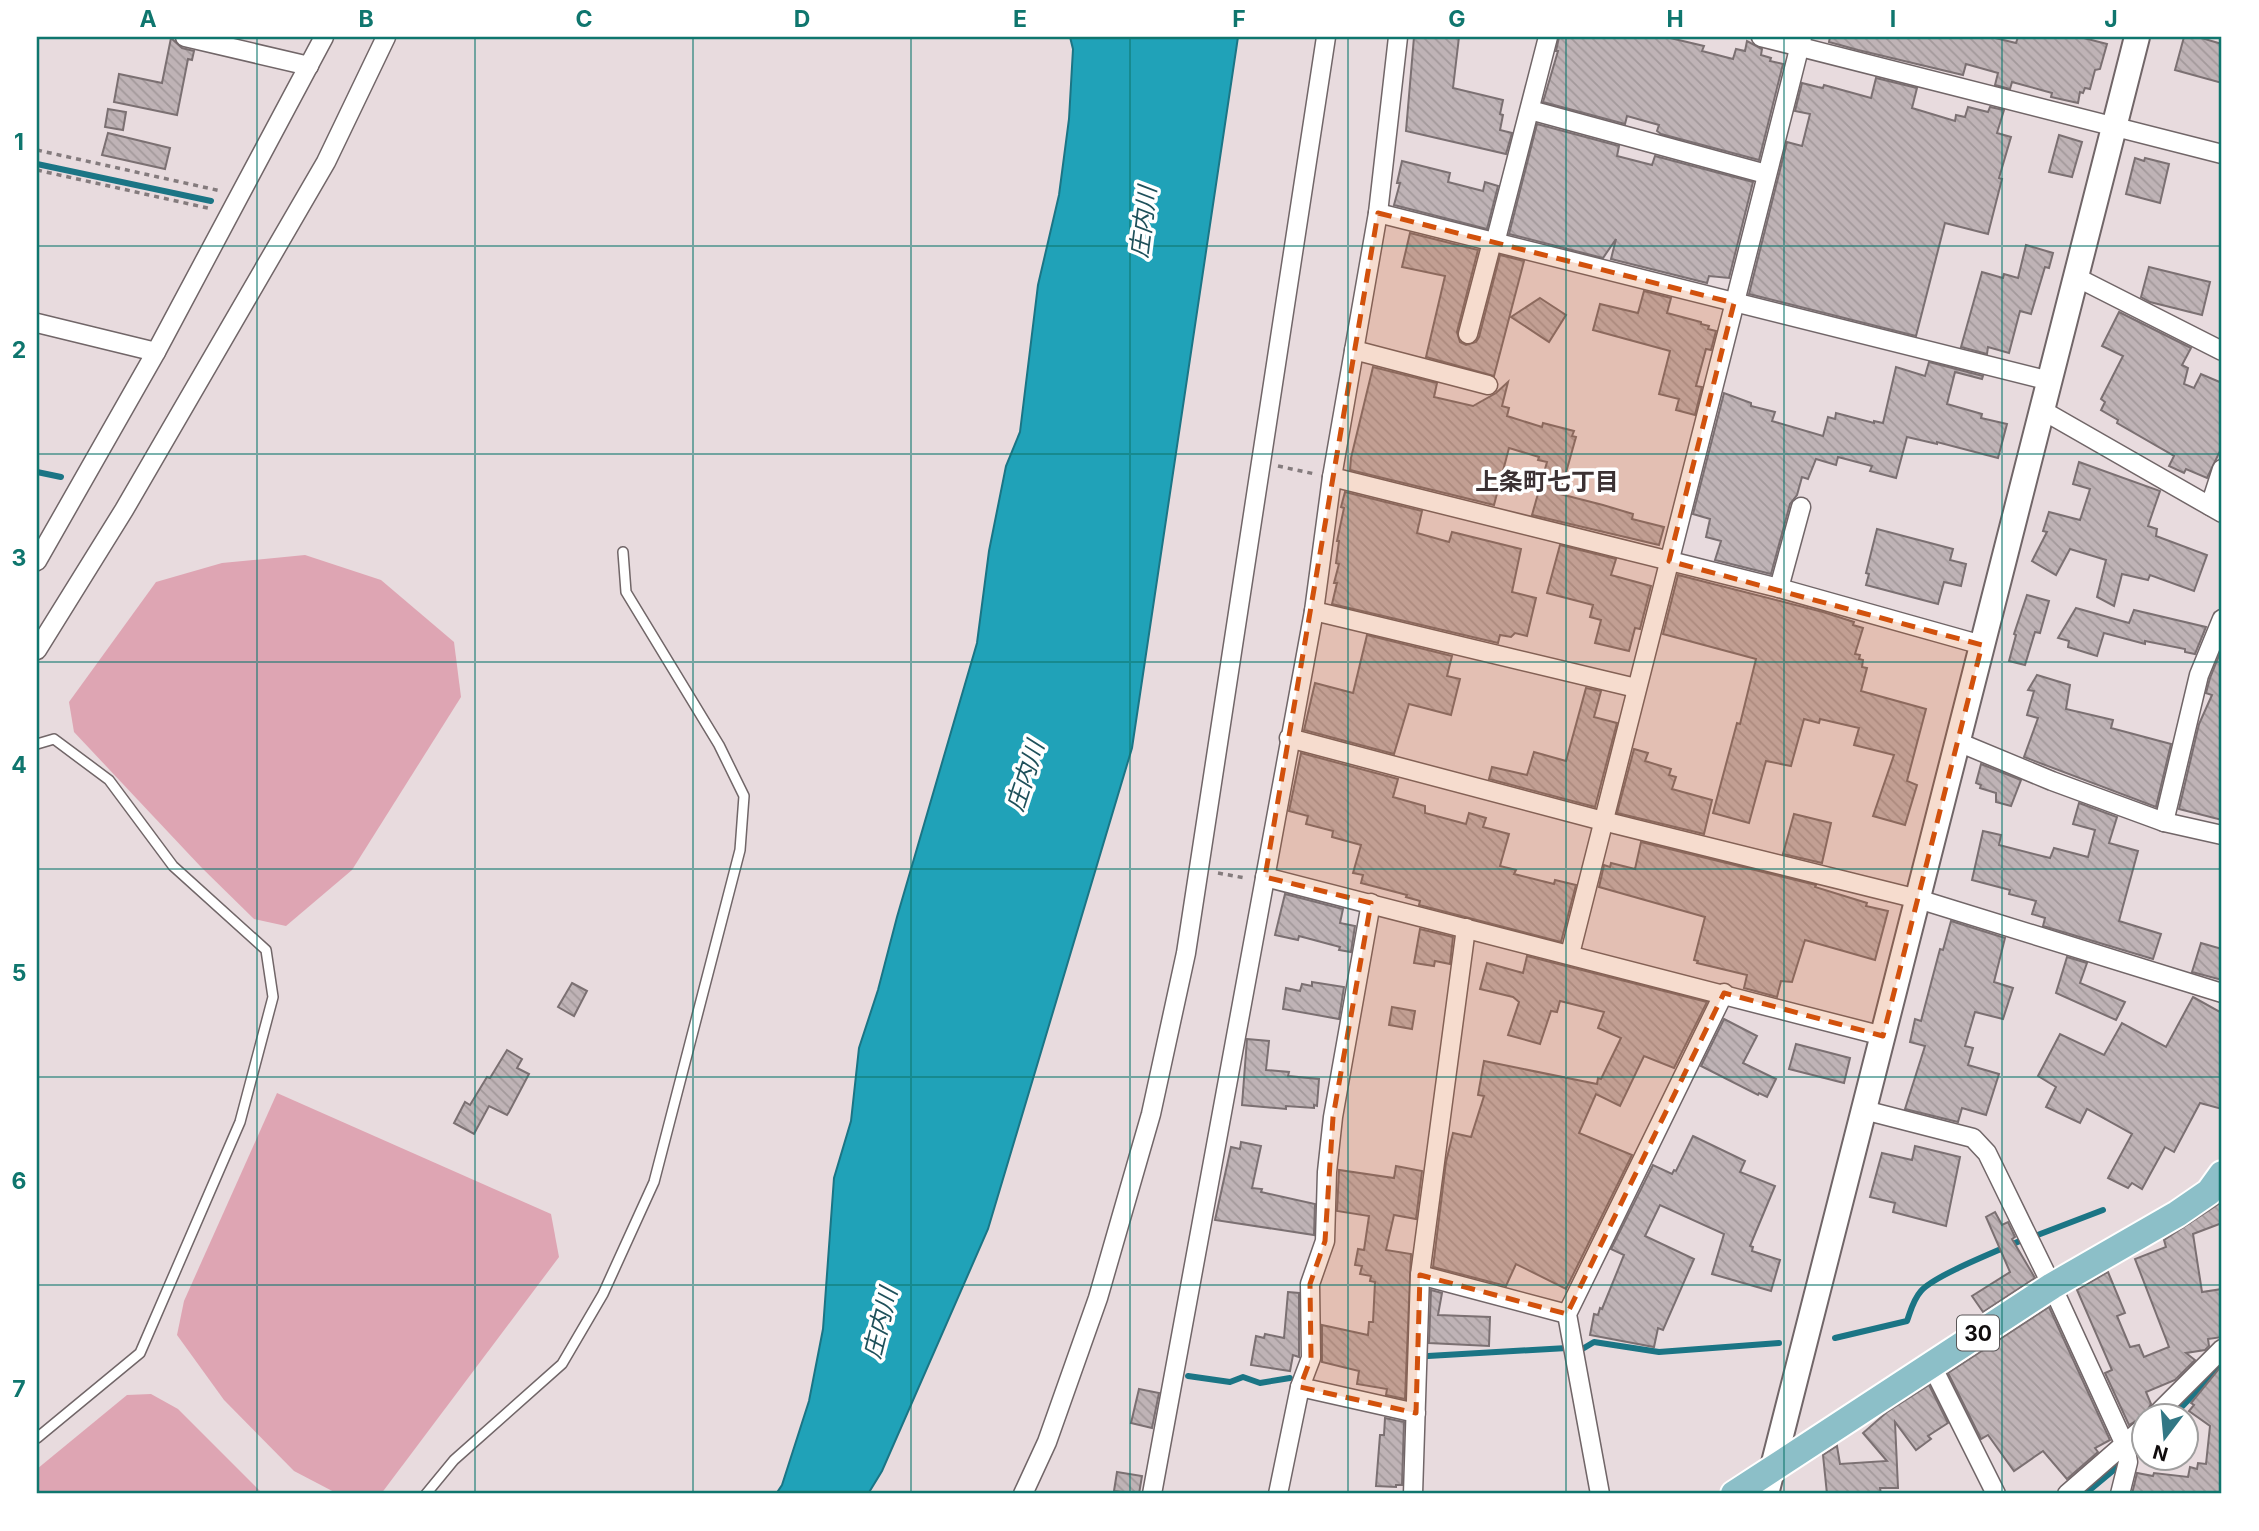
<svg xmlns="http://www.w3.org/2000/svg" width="2259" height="1531" font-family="Inter,'Noto Sans JP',sans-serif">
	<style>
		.garden { fill: #dea5b3 }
		.water { fill: #20a2b8; stroke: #1b7585; stroke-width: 2 }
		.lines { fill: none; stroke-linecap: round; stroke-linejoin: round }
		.stream { stroke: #1b7585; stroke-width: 6 }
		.building { fill: url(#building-back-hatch); stroke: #7b7072; stroke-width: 2 }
		.lane-casing { stroke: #716668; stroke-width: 12 }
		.street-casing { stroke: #716668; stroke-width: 21 }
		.secondary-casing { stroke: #716668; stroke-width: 28 }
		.primary-casing { stroke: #fff; stroke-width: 30 }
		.path { stroke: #847b7d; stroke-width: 3.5; stroke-dasharray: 5 5; stroke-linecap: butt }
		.lane { stroke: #fff; stroke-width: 9 }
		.street { stroke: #fff; stroke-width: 18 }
		.secondary { stroke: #fff; stroke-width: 24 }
		.primary { stroke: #8cbfc8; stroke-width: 26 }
		.marked { fill: #d2510c; fill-opacity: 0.2; stroke: #d2510c; stroke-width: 5; stroke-dasharray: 14 9; stroke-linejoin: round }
		.grid { fill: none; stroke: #0f766e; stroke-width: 2; stroke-opacity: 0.55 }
		.labels { text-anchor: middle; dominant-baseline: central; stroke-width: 7; stroke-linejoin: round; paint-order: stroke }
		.shield { fill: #fff; stroke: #585556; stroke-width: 2 }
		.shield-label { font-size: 21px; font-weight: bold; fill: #100c0d }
		.water-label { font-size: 24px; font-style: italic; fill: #1e505a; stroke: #fff }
		.neighbourhood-label { font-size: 24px; font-weight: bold; fill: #3b3133; stroke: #fff }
		.neatline { fill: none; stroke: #0f766e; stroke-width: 2.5 }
		.grid-label { font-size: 23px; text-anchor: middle; font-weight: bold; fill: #0f766e }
	</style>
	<defs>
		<pattern id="building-back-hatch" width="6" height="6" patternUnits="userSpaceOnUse" patternTransform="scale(1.75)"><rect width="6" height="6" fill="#bfb3b6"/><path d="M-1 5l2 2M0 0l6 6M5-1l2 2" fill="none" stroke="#a3999b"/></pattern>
	</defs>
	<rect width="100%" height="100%" fill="#e8dbde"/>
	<g class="garden">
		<path d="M305,555L381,580L454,642L461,697L352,870L286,926L254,919L201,867L74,732L69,702L156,582L222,563Z"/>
		<path d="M277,1093L551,1214L559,1257L381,1494H338L294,1471L224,1400L177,1335L184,1301Z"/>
		<path d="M151,1394L178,1409L263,1494H37V1469L127,1395Z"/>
	</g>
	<path class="water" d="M1070,37H1238L1132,748L988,1229L882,1471L868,1494H776L782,1485L809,1401L823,1329L834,1178L851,1121L859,1048L878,990L897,917L977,643L989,551L1006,466L1020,432L1038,285L1059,195L1069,119L1073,49Z"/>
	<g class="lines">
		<g class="stream">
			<path d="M37,164L211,201"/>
			<path d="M37,472L61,477"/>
			<path d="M2035,1236L2103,1210"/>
			<path d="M1835,1338L1907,1321C1911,1310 1913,1300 1921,1291C1935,1275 2000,1250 2022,1240"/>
			<path d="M1584,1348L1594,1342L1659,1352L1779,1343"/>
			<path d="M1428,1356L1567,1348"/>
			<path d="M1188,1376L1230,1382L1243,1377L1260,1383L1290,1378"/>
			<path d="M2173,1416L2222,1365"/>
			<path d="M2136,1453L2144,1445"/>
			<path d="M2085,1494L2121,1464"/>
		</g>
	</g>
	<g class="building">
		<path d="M1414,37H1459L1453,88L1503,100L1500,114L1503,115L1500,130L1512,133L1506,154L1406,131Z"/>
		<path d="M1559,37H1666L1704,46L1702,51L1733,59L1736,49L1745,51L1747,41L1762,49L1761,55L1771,58L1770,61L1783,64L1759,160L1661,134L1657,131L1659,125L1627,116L1625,124L1543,102L1558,51H1556Z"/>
		<path d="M1830,37H1991L2016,43L2018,37H2080L2107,44L2100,69L2095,70L2090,89L2085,88L2083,93L2080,92L2078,103L2051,97L2052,93L2012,82L2010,89L1995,85L1998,73L1966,64L1963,75L1858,50L1829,42Z"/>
		<path d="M2184,37H2198L2222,44V83L2175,70Z"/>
		<path d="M171,38L182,48L194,51L192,60L188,59L177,115L114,102L119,74L162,83Z"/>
		<path d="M1876,78L1917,88L1912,108L1955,121L1956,115L1965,117L1968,107L1988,112L1990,107L2004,110L1997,133L2011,137L1999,178L2002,179L1988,234L1945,223L1916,336L1749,294L1787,142L1802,146L1810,114L1795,111L1802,83L1818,87L1823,88L1824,85L1871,98Z"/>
		<path d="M108,109L126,112L123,130L105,127Z"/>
		<path d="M1537,124L1619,146L1617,156L1652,165L1655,156L1753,182L1729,278L1709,276L1707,283L1611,259L1616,239L1603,258L1509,234Z"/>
		<path d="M108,133L170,148L165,169L102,155Z"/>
		<path d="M2059,135L2082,142L2072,177L2049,172Z"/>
		<path d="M2135,158L2144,161L2145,158L2169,164L2160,203L2126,194Z"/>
		<path d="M1402,161L1450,173L1448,182L1483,191L1485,182L1498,186L1487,229L1394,205L1400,183H1397Z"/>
		<path d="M1410,233L1478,250L1457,332L1460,342L1466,345L1476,342L1479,337L1500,255L1524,261L1494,376L1426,357L1445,276L1402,267Z"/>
		<path d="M2026,245L2053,253L2049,268L2045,267L2031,314L2020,311L2009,353L1988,347L1987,354L1961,347L1982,272L2003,278L2004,274L2018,278Z"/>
		<path d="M2149,267L2210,282L2202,315L2150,302L2141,297Z"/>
		<path d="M1644,291L1671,298L1667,313L1701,322V324L1709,326L1708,329L1716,331L1711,350L1706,349L1696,386L1702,387L1695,415L1676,410L1679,399L1659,394L1670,351L1593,330L1600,304L1638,313Z"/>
		<path d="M1540,298L1566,315L1549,342L1511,317Z"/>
		<path d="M2119,312L2191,348L2182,365L2188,368L2184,384L2194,388L2201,374L2222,383V447L2207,478L2186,469L2184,473L2169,466L2174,456L2117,423L2118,420L2101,410L2105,402L2101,399L2123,356L2102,346Z"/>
		<path d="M1929,362L1983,376L1982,379L1955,372L1947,404L1982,414L1981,418L2007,424L1998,458L1937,442V444L1907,437L1896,478L1870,471L1872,466L1838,457L1836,465L1816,459L1808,479L1802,477L1797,495L1790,504L1771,574L1715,560L1721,541L1706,537L1710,519L1693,514L1724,393L1751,403V406L1775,412L1772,421L1823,436L1828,417L1835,419L1836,413L1874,423V421L1883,423L1896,367L1925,376Z"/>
		<path d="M1373,367L1437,383L1434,397L1473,406L1496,393L1508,382L1502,406L1509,408L1507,416L1542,427L1543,423L1574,431L1572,436L1576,437L1560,494L1603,505L1633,514L1632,519L1664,527L1659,545L1532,515L1547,462L1538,460L1539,457L1509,448L1494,505L1350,470L1351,458Z"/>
		<path d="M2079,462L2160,491L2148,526L2157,529L2156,536L2207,555L2194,591L2150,575L2148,580L2122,574L2114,606L2097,597L2106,560L2070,549L2056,575L2032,561L2047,532L2043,531L2049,512L2080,520L2090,489L2073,484Z"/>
		<path d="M1345,492L1422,511L1417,533L1449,542L1452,532L1521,549L1512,592L1536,598L1527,636L1515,633L1511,637L1500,635L1498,643L1332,604L1337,583H1334L1339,564L1336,563L1339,541H1337L1344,508L1341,507Z"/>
		<path d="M1877,529L1953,549L1950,560L1966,564L1961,586L1944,582L1938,604L1866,585L1869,574L1866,573Z"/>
		<path d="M1560,545L1616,559L1611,575L1651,586L1640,629L1635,628L1629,651L1595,643L1601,620L1590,617L1593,605L1547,593Z"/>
		<path d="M1678,575L1823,612L1854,622L1853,625L1863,628L1855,654L1860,655L1859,659L1863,660L1862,667L1867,668L1861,691L1926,709L1907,781L1917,785L1905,825L1873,816L1894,755L1854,745L1859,728L1820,719L1819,723L1804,719L1791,766L1766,761L1749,823L1713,813L1737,723L1740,724L1756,659L1663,634Z"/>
		<path d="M2027,595L2049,601L2040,633L2035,632L2025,665L2009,661L2016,635L2014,634Z"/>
		<path d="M2076,608L2129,623L2134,610L2206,627L2195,654L2185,652V649L2145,641V644L2104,633L2097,656L2068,647L2069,641L2058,638Z"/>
		<path d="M1367,635L1452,656L1447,676L1460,679L1451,715L1409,704L1394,754L1304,730L1315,683L1353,693Z"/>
		<path d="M2222,648V820L2179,809L2199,724L2212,695L2206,693L2210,678Z"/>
		<path d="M2037,675L2070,685L2066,709L2113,720L2111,728L2171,744L2156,807L2024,757L2038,718L2027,715L2034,691L2028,690Z"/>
		<path d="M1586,688L1601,691L1594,717L1617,723L1595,807L1489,779L1492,767L1527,775L1534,752L1566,761Z"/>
		<path d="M1634,749L1648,753L1645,761L1671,769L1669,775L1676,777L1672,789L1712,800L1704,834L1617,813Z"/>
		<path d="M1301,753L1398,779L1393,797L1425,806V813L1466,824L1469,813L1486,818L1483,827L1509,834L1500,866L1516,870L1514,874L1554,884L1555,880L1576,885L1561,942L1419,905L1420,901L1406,897L1407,895L1361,883L1363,875L1353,873L1361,845L1332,837L1333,831L1306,824L1308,816L1289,811Z"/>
		<path d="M1981,764L2021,780L2011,806L1996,802V793L1980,788L1981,785L1976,783Z"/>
		<path d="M2079,803L2117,817L2109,843L2138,851L2119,921L2161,934L2153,959L2043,926L2045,918L2032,914L2036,901L2009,894L2010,890L1972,880L1983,831L2001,835L1999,845L2050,858L2054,848L2088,857L2095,830L2073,824Z"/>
		<path d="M1794,814L1831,823L1822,863L1783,854Z"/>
		<path d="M1641,842L1816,885L1815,887L1867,903L1866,906L1888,911L1875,960L1805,940L1792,982L1781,981L1777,997L1744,988L1747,975L1697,963L1698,961L1694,960L1705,917L1599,887L1604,865L1610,867L1611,863L1635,869Z"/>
		<path d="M1285,894L1343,909L1340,923L1355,926L1351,952L1339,950L1340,947L1299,936L1298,940L1275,935Z"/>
		<path d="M1951,921L2005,938L1994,982L2013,988L2003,1019L1975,1012L1965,1046L1973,1048L1968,1065L1999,1074L1986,1115L1962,1108L1958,1122L1905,1109L1925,1046L1910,1042L1915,1019L1921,1021L1940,949L1943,950Z"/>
		<path d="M1420,929L1453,937L1450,964L1435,961L1434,966L1414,963Z"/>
		<path d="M2201,943L2222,949V980L2192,972Z"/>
		<path d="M1527,956L1707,1002L1674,1068L1644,1056L1620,1106L1596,1094L1579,1133L1632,1155L1566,1289L1516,1264L1506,1286L1433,1267L1446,1162L1453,1133L1471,1137L1484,1096L1478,1095L1484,1061L1597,1084L1598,1078L1601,1079L1621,1038L1598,1028L1604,1012L1560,1001L1557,1012L1551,1011L1540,1044L1508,1035L1519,1002L1513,997L1480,989L1487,963L1523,973Z"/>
		<path d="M2067,957L2087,963L2080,983L2125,1002L2116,1020L2056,993Z"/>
		<path d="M1312,982L1344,987L1339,1019L1283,1009L1286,988L1300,991L1302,984L1312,986Z"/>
		<path d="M572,983L587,991L574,1016L558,1007Z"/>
		<path d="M2193,997L2222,1013V1109L2200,1103L2174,1152L2165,1147L2142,1189L2132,1183L2128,1188L2108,1178L2132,1134L2087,1109L2080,1123L2046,1107L2056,1087L2038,1076L2060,1034L2104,1055L2122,1023L2166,1047Z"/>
		<path d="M1392,1007L1415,1011L1412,1029L1389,1025Z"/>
		<path d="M1724,1019L1757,1036L1743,1063L1776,1079L1767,1097L1759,1093L1758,1095L1701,1066Z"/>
		<path d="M1247,1039L1269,1041L1266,1070L1289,1072L1288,1076L1319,1079L1317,1106L1314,1105V1108L1286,1106V1109L1242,1105Z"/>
		<path d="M1796,1044L1850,1058L1844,1083L1789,1069Z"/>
		<path d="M507,1050L522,1059L517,1068L529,1074L509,1112L507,1115L489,1106L474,1134L454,1123L465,1102L470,1105L487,1077L490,1078Z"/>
		<path d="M1693,1136L1745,1161L1740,1172L1775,1186L1750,1246L1753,1247L1752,1251L1780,1260L1771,1291L1712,1274L1724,1234L1660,1205L1645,1236L1694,1259L1663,1330L1658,1328L1654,1347L1590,1335L1594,1314L1598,1315L1600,1308L1602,1309L1624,1255L1611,1249L1653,1165L1672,1174L1674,1170L1676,1171Z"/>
		<path d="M1241,1142L1261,1146L1252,1188L1262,1189L1261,1192L1315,1204L1314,1235L1215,1220L1231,1147L1240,1149Z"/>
		<path d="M1915,1146L1960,1157L1946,1226L1893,1212L1895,1203L1870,1197L1882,1153L1912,1160Z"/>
		<path d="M1396,1166L1422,1171L1416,1219L1394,1215L1386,1250L1411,1254L1405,1399L1386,1395L1387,1389L1357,1384L1359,1371L1322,1362V1325L1368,1335L1369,1322H1373L1375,1282L1370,1281L1371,1276L1360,1274L1362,1266L1355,1265L1358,1249L1364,1250L1369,1216L1337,1211L1339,1170L1394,1178Z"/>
		<path d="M2220,1203L2222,1206V1223L2193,1234L2202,1292L2222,1289V1337L2208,1339L2209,1346L2205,1350L2186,1353L2195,1360L2175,1380L2146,1392L2151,1404L2144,1416L2129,1425L2105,1373L2112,1370L2077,1290L2108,1272L2125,1313L2117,1316L2130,1347L2139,1345L2144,1357L2169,1347L2135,1259L2166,1247L2164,1240Z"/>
		<path d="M1995,1212L2002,1225L2008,1222L2015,1237L2012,1239L2035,1278L1983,1312L1972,1296L2010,1272L1986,1217Z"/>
		<path d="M1431,1290L1442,1293L1438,1315L1490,1317L1489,1346L1429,1343Z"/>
		<path d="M1288,1292L1299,1293V1357L1293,1355L1290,1371L1251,1365L1256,1336L1264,1338L1265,1334L1284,1338Z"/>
		<path d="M2049,1307L2110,1440L2095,1448L2098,1452L2067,1479L2043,1451L2014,1471L1988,1435L1981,1439L1948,1373Z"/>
		<path d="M2222,1365V1494H2132L2137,1473L2153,1476L2154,1473L2188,1477L2190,1467L2197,1469L2198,1463L2206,1464L2210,1426L2189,1411L2194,1405L2191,1403Z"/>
		<path d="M1929,1385L1948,1423L1928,1436L1931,1439L1916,1450L1895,1422L1898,1488H1880L1881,1494H1827L1823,1455L1837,1446L1840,1464L1887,1461L1863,1433L1887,1412Z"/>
		<path d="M1139,1389L1159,1393L1152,1428L1131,1423Z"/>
		<path d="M1385,1418L1404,1422L1402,1485H1396V1487L1376,1486L1380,1435H1384Z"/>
		<path d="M1117,1472L1142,1476L1139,1494L1114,1491Z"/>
	</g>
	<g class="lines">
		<defs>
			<g id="lane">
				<path d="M37,744L54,739L109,780L173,866L266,950L273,997L240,1122L140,1353L37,1438"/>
				<path d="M426,1494L454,1460L562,1364L603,1294L654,1182L740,850L744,796L719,745L626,592L623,552"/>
			</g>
			<g id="street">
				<path d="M185,37L309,66"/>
				<path d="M1761,37L2222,154"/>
				<path d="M1530,110L1766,174"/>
				<path d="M1378,213L2050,381"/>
				<path d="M1495,243L1548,37"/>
				<path d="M2076,277L2222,351"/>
				<path d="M37,323L156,352"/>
				<path d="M1468,334L1492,242"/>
				<path d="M1354,350L1488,385"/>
				<path d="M2042,410L2222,513"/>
				<path d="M1332,477L1779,588L1982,645"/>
				<path d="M2210,506L2222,469"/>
				<path d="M37,561L156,352L324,37"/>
				<path d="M1779,588L1801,507"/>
				<path d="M1314,611L1636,688"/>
				<path d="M37,650L124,510L326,162L386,37"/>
				<path d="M1289,738L1603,821L1918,899L2222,993"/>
				<path d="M1958,742L2052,781L2164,822L2222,835"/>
				<path d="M2164,822L2199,675L2222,619"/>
				<path d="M1265,877L1883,1036"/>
				<path d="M1570,954L1802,37"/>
				<path d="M1864,1110L1973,1138L1987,1153L2052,1286L2125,1445L2128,1462L2120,1494"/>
				<path d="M1420,1275L1567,1314"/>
				<path d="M1931,1364L1996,1494"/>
				<path d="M1300,1387L1416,1413"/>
				<path d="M2155,1416L2222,1349"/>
				<path d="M1023,1494L1047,1442L1098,1298L1151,1114L1186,953L1326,37"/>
				<path d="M1152,1494L1314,611L1332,477L1378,213L1398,37"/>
				<path d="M1278,1494L1300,1387L1311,1358L1310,1284L1325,1241L1327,1172L1333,1117L1371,903"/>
				<path d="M1413,1494L1420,1275L1466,928"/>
				<path d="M1600,1494L1567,1314L1724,993"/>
				<path d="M2067,1494L2144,1427"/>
			</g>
			<path id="secondary" d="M1766,1494L2137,37"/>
			<path id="primary" d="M1734,1494L2052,1286L2177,1214L2209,1192L2222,1174"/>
		</defs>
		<use href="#lane" class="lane-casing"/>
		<use href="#street" class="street-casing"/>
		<use href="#secondary" class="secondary-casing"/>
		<use href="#primary" class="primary-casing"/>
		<g class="path">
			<path d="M37,150L221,191"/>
			<path d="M37,170L212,209"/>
			<path d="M1278,466L1315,474"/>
			<path d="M1218,873L1245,878"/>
		</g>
		<use href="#lane" class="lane"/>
		<use href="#street" class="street"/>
		<use href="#secondary" class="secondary"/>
		<use href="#primary" class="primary"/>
	</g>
	<path class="marked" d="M1378,213L1734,303L1669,561L1982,645L1883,1036L1724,993L1567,1314L1420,1275L1416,1413L1300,1387L1311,1358L1310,1284L1325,1241L1333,1117L1371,903L1265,877Z"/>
	<path class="grid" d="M257,37V1494M475,37V1494M693,37V1494M911,37V1494M1130,37V1494M1348,37V1494M1566,37V1494M1784,37V1494M2002,37V1494M37,246H2222M37,454H2222M37,662H2222M37,869H2222M37,1077H2222M37,1285H2222"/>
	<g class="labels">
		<rect class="shield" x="1957" y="1315.5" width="42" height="35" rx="5"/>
		<g class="shield-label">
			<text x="1978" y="1333">30</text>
		</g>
		<g class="water-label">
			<text transform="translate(1143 222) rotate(-83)">庄内川</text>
			<text transform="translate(1025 776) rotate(-72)">庄内川</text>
			<text transform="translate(880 1323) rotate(-76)">庄内川</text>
		</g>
		<g class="neighbourhood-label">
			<text x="1547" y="481">上条町七丁目</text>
		</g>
	</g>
	<rect width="2259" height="1531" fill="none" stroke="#ffffff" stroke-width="77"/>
	<g transform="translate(2165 1437) rotate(196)"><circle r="33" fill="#ffffff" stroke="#9f9e9e" stroke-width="2"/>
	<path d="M0-5L12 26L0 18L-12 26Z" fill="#327785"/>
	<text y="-10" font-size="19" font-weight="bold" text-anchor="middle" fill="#100c0d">N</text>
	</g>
	<rect x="38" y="38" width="2182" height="1454" class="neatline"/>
	<g class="grid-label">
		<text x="148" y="27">A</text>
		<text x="366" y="27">B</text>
		<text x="584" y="27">C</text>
		<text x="802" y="27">D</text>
		<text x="1020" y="27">E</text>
		<text x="1239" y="27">F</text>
		<text x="1457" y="27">G</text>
		<text x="1675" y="27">H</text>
		<text x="1893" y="27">I</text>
		<text x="2111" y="27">J</text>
		<text x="19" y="150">1</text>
		<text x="19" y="358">2</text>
		<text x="19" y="566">3</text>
		<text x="19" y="773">4</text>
		<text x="19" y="981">5</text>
		<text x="19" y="1189">6</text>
		<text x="19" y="1397">7</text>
	</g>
</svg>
